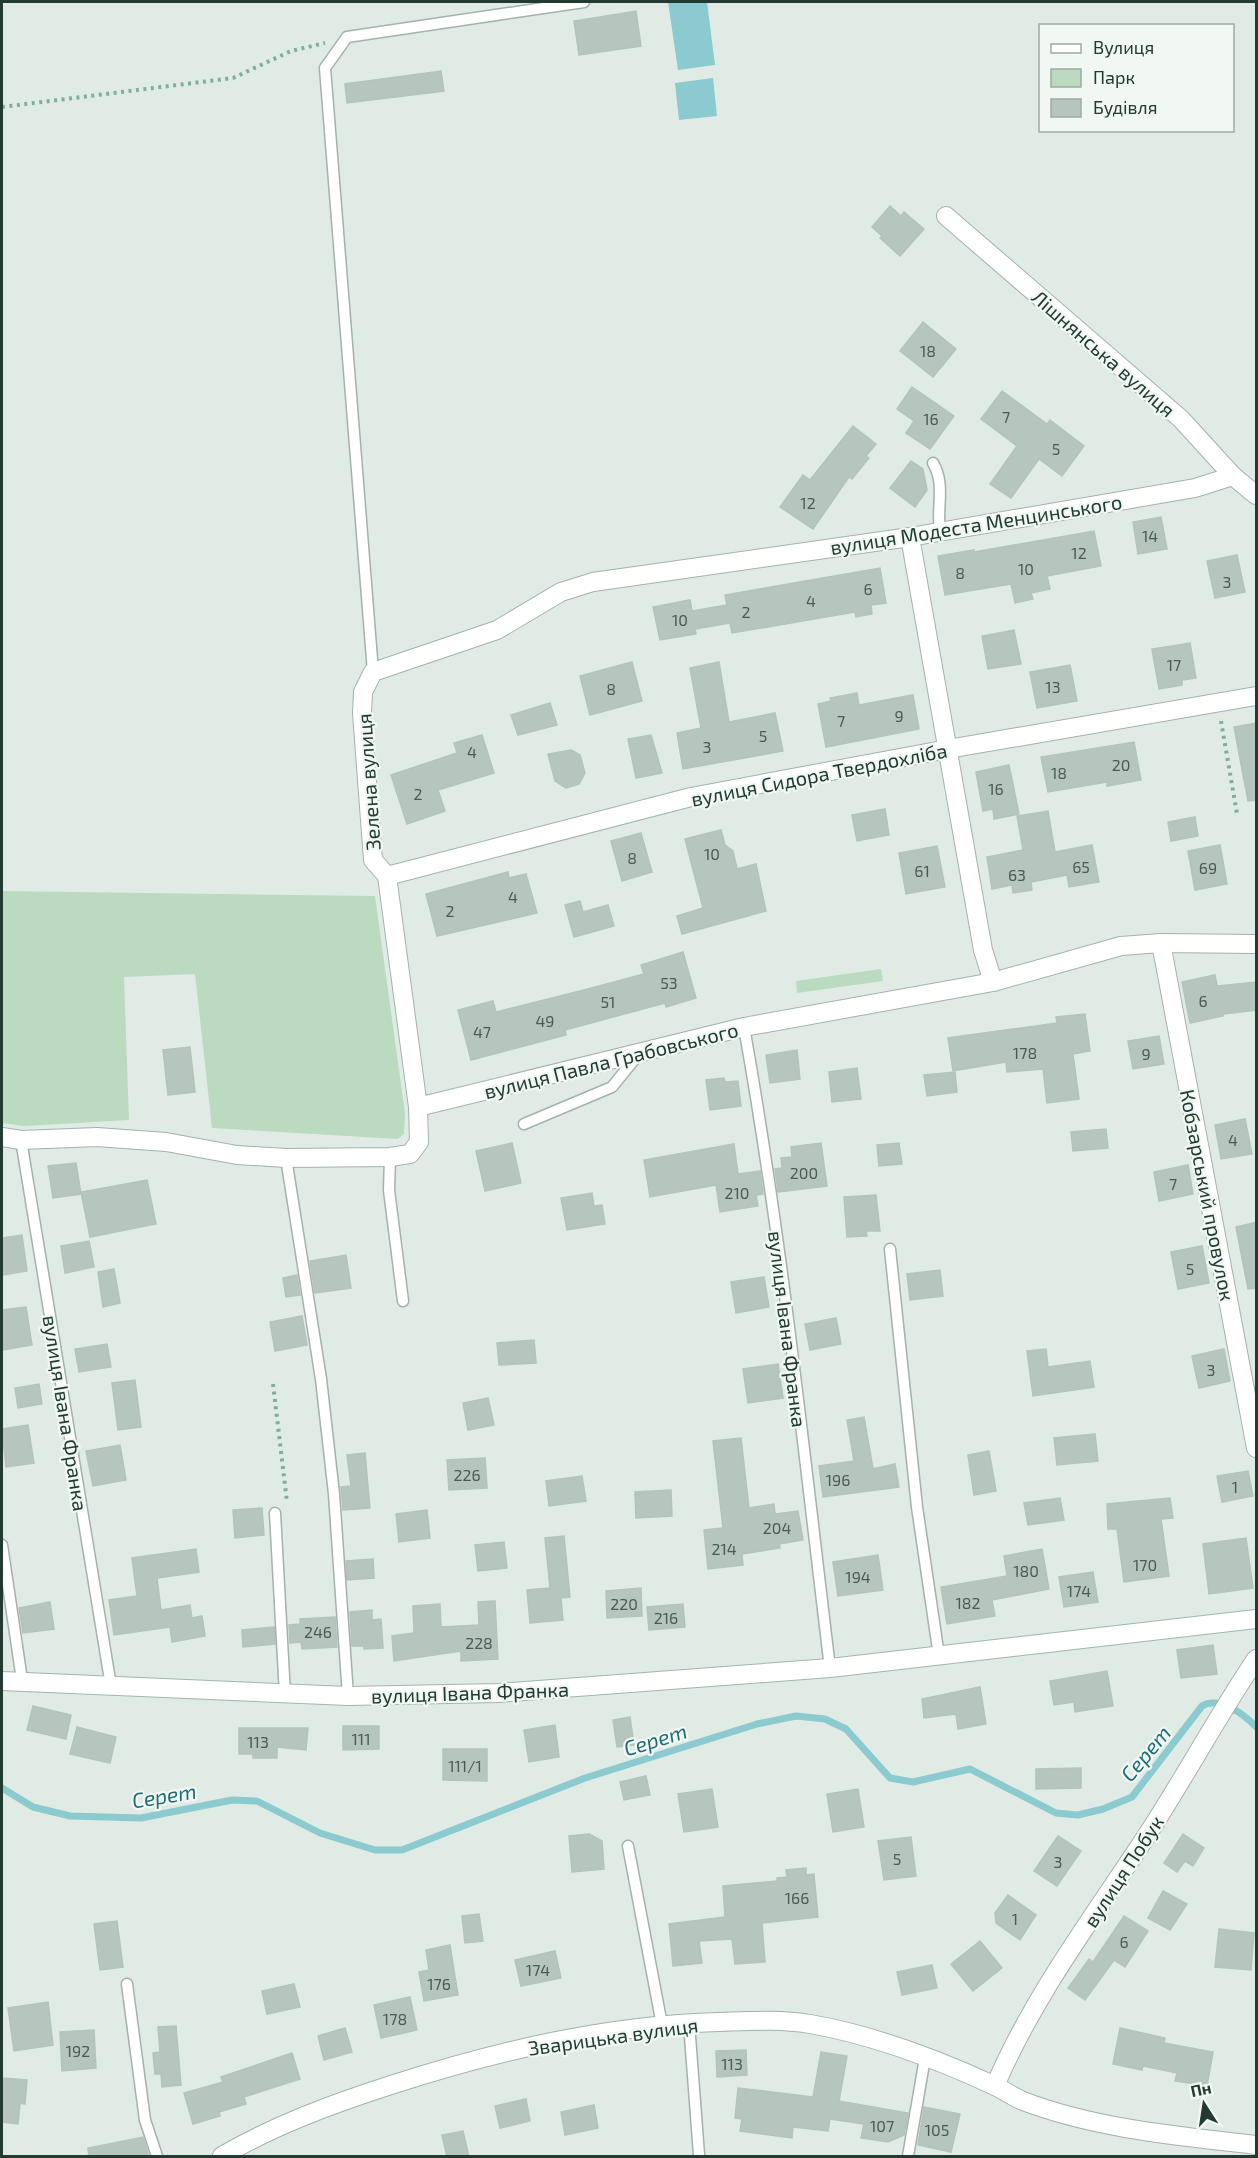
<svg xmlns="http://www.w3.org/2000/svg" width="1258" height="2158" font-family="'Exo 2',sans-serif">
	<style>
		.green { fill: #badbc0 }
		.water { fill: #8bcace }
		.lines { fill: none; stroke-linecap: round; stroke-linejoin: round }
		.stream { stroke: #8bcace; stroke-width: 7 }
		.building { fill: #b6c5be; stroke: #b3c4bb; stroke-width: 1.5 }
		.lane-casing { stroke: #a4b2ab; stroke-width: 13 }
		.street-casing { stroke: #a4b2ab; stroke-width: 20 }
		.secondary-casing { stroke: #a0b6ac; stroke-width: 20 }
		.path { stroke: #82ad9b; stroke-width: 4; stroke-dasharray: 3 4.5; stroke-linecap: butt }
		.lane { stroke: #fff; stroke-width: 10 }
		.street { stroke: #fff; stroke-width: 18 }
		.secondary { stroke: #fff; stroke-width: 18 }
		.labels { text-anchor: middle; dominant-baseline: central; stroke-width: 4.5; stroke-linejoin: round; paint-order: stroke }
		.number-label { font-size: 16px; fill: #475d54 }
		.street-label { font-size: 20px; fill: #223a31; stroke: #f1f7f3 }
		.water-label { font-size: 21px; font-style: italic; fill: #1f6e73; stroke: #f1f7f3 }
	</style>
	<rect width="100%" height="100%" fill="#e1ebe5"/>
	<g class="green">
		<path d="M2,891L375,896L405,1113L404,1134L398,1139L212,1128L195,974L124,977L129,1120L24,1126L2,1123Z"/>
		<path d="M881,969L883,981L797,993L796,981Z"/>
	</g>
	<g class="water">
		<path d="M668,2H707L715,65L678,70Z"/>
		<path d="M713,78L717,116L679,120L675,83Z"/>
	</g>
	<g class="lines">
		<path class="stream" d="M2,1788L33,1807L70,1816L141,1818L232,1800L257,1801L320,1833L375,1850H402L585,1778L757,1724L796,1716L825,1719L846,1729L890,1778L913,1782L970,1769L1056,1813L1078,1815L1103,1809L1132,1797L1202,1706C1219,1696 1244,1714 1256,1727"/>
	</g>
	<g class="building">
		<path d="M636,11L641,46L579,55L574,21Z"/>
		<path d="M441,71L444,91L347,103L345,84Z"/>
		<path d="M890,206L901,216L904,212L924,229L900,256L880,238L882,236L872,227Z"/>
		<path d="M923,322L956,349L933,377L900,351Z"/>
		<path d="M912,387L954,416L930,449L906,433L914,421L897,409Z"/>
		<path d="M1002,391L1047,424L1050,420L1084,446L1062,476L1039,459L1011,498L990,484L1017,446L981,419Z"/>
		<path d="M853,426L876,444L866,456L869,458L852,479L849,477L813,529L780,507L803,475L810,480Z"/>
		<path d="M911,461L923,469L927,490L915,507L890,488Z"/>
		<path d="M1161,517L1167,549L1138,554L1133,522Z"/>
		<path d="M1094,531L1101,566L1047,576L1050,589L1031,593L1033,599L1015,603L1011,584L945,595L938,556L974,550V552Z"/>
		<path d="M1237,555L1245,592L1215,598L1207,561Z"/>
		<path d="M880,568L886,603L871,605L872,614L856,617L855,612L732,633L730,623L695,629L696,634L660,640L653,607L690,600L692,611L727,605L725,595Z"/>
		<path d="M1014,630L1021,664L988,669L982,636Z"/>
		<path d="M1190,643L1196,678L1182,680V685L1159,689L1152,649Z"/>
		<path d="M632,662L642,701L590,715L580,676Z"/>
		<path d="M719,662L729,722L775,713L783,751L683,769L677,733L701,728L690,668Z"/>
		<path d="M1070,665L1077,701L1037,708L1030,672Z"/>
		<path d="M857,693L859,705L913,695L919,729L826,747L818,704L831,701L830,698Z"/>
		<path d="M550,703L557,725L518,735L511,715Z"/>
		<path d="M1257,723V800L1248,801L1234,727Z"/>
		<path d="M482,735L494,773L438,790L445,811L407,824L391,775L457,753L454,743Z"/>
		<path d="M651,735L662,773L636,778L628,739Z"/>
		<path d="M1134,742L1141,780L1107,786V782L1048,792L1041,757Z"/>
		<path d="M571,750L580,755L585,773L579,784L566,788L555,781L548,754Z"/>
		<path d="M1009,765L1019,814L994,819L993,809L983,811L976,772Z"/>
		<path d="M885,809L889,835L857,841L852,815Z"/>
		<path d="M1048,811L1055,852L1092,845L1099,882L1069,887L1067,875L1031,882L1032,890L1013,893L1012,885L992,889L987,857L1023,850L1017,816Z"/>
		<path d="M1195,817L1198,836L1171,841L1168,822Z"/>
		<path d="M721,830L725,845L733,851L737,869L756,864L766,911L682,934L677,916L703,908L685,839Z"/>
		<path d="M641,833L652,872L622,881L611,841Z"/>
		<path d="M1220,845L1227,884L1195,890L1188,851Z"/>
		<path d="M937,846L945,887L906,894L899,853Z"/>
		<path d="M508,872L509,878L526,874L537,913L437,936L426,894Z"/>
		<path d="M580,901L583,912L608,905L614,926L574,937L565,905Z"/>
		<path d="M683,952L696,998L666,1007L665,1003L565,1030L566,1035L471,1060L458,1010L493,1001L496,1012L584,990L644,974L641,965Z"/>
		<path d="M1215,975L1217,986L1257,982V1010L1223,1014V1016L1190,1023L1182,982Z"/>
		<path d="M1085,1014L1090,1051L1073,1054L1079,1099L1047,1103L1043,1069L1007,1072L1006,1062L953,1071L948,1038L1057,1023L1056,1017Z"/>
		<path d="M1159,1036L1164,1064L1133,1069L1128,1041Z"/>
		<path d="M190,1047L195,1092L168,1095L163,1050Z"/>
		<path d="M797,1050L800,1079L770,1083L766,1055Z"/>
		<path d="M857,1068L861,1099L832,1102L829,1072Z"/>
		<path d="M955,1072L957,1092L927,1096L924,1075Z"/>
		<path d="M724,1078L725,1082L738,1081L741,1106L710,1110L706,1080Z"/>
		<path d="M1245,1119L1252,1154L1221,1159L1215,1125Z"/>
		<path d="M1106,1129L1108,1148L1073,1151L1071,1132Z"/>
		<path d="M512,1143L521,1183L485,1191L476,1151Z"/>
		<path d="M821,1143L827,1186L778,1192L775,1169L782,1168L781,1158L792,1157L791,1147Z"/>
		<path d="M899,1143L902,1164L879,1166L877,1145Z"/>
		<path d="M734,1144L738,1174L760,1171L763,1194L756,1195L758,1206L720,1212L716,1185L650,1197L644,1160Z"/>
		<path d="M76,1163L81,1194L53,1198L48,1166Z"/>
		<path d="M1188,1165L1193,1194L1159,1201L1154,1172Z"/>
		<path d="M147,1180L156,1224L90,1237L81,1192Z"/>
		<path d="M592,1193L594,1206L602,1205L605,1224L567,1230L561,1198Z"/>
		<path d="M876,1195L880,1231H866L867,1236L847,1237L844,1197Z"/>
		<path d="M1257,1222V1288L1248,1289L1236,1227Z"/>
		<path d="M22,1235L27,1271L2,1275V1238Z"/>
		<path d="M89,1241L94,1267L65,1273L61,1246Z"/>
		<path d="M1202,1246L1209,1283L1178,1289L1171,1252Z"/>
		<path d="M346,1255L351,1288L315,1293L310,1261Z"/>
		<path d="M114,1269L120,1303L103,1307L98,1272Z"/>
		<path d="M940,1270L943,1296L910,1300L907,1274Z"/>
		<path d="M297,1275L300,1295L286,1297L283,1278Z"/>
		<path d="M764,1277L769,1307L736,1313L731,1282Z"/>
		<path d="M26,1307L32,1345L2,1350V1310Z"/>
		<path d="M302,1316L307,1345L275,1351L270,1322Z"/>
		<path d="M836,1318L841,1344L810,1350L805,1324Z"/>
		<path d="M534,1340L536,1363L499,1365L497,1343Z"/>
		<path d="M107,1344L111,1367L79,1372L75,1349Z"/>
		<path d="M1046,1349L1048,1367L1090,1361L1094,1387L1033,1396L1027,1351Z"/>
		<path d="M1224,1349L1230,1381L1199,1388L1192,1356Z"/>
		<path d="M778,1364L783,1398L748,1403L743,1369Z"/>
		<path d="M135,1380L141,1427L118,1430L112,1383Z"/>
		<path d="M39,1384L42,1404L18,1408L15,1388Z"/>
		<path d="M488,1398L494,1425L468,1430L463,1403Z"/>
		<path d="M864,1417L873,1469L895,1464L899,1487L823,1497L819,1466L854,1461L847,1420Z"/>
		<path d="M28,1425L34,1463L6,1467L2,1429Z"/>
		<path d="M1095,1434L1098,1461L1057,1465L1054,1438Z"/>
		<path d="M741,1438L749,1508L774,1504L775,1514L798,1511L803,1540L779,1544L780,1548L742,1554L743,1565L708,1569L704,1530L723,1528L713,1441Z"/>
		<path d="M120,1445L126,1480L93,1486L86,1451Z"/>
		<path d="M989,1451L996,1491L974,1495L968,1455Z"/>
		<path d="M365,1453L370,1508L343,1510L341,1487L351,1486L347,1455Z"/>
		<path d="M485,1458L487,1488L449,1490L447,1460Z"/>
		<path d="M1248,1471L1253,1496L1222,1502L1217,1476Z"/>
		<path d="M582,1476L586,1501L549,1506L546,1481Z"/>
		<path d="M671,1490L672,1516L636,1518L635,1492Z"/>
		<path d="M1060,1498L1064,1520L1028,1525L1024,1503Z"/>
		<path d="M1170,1498L1173,1518L1161,1519L1169,1576L1124,1582L1117,1529H1108L1107,1504Z"/>
		<path d="M262,1508L264,1535L235,1538L233,1510Z"/>
		<path d="M427,1510L430,1538L399,1542L396,1514Z"/>
		<path d="M564,1536L570,1597L561,1598L563,1620L530,1623L527,1590L550,1588L545,1538Z"/>
		<path d="M1246,1538L1253,1588L1209,1594L1203,1544Z"/>
		<path d="M504,1542L507,1568L478,1571L475,1545Z"/>
		<path d="M196,1549L199,1572L157,1578L161,1610L190,1605L192,1618L202,1616L205,1636L172,1642L170,1627L114,1635L109,1600L137,1596L132,1558Z"/>
		<path d="M1042,1549L1049,1589L992,1600L995,1616L947,1624L941,1587L1007,1576L1004,1556Z"/>
		<path d="M878,1555L883,1590L838,1596L833,1562Z"/>
		<path d="M373,1559L374,1578L347,1580L346,1561Z"/>
		<path d="M1093,1572L1098,1602L1064,1607L1059,1577Z"/>
		<path d="M641,1588L642,1616L607,1618L606,1591Z"/>
		<path d="M495,1601L498,1659L461,1661V1651L394,1661L392,1636L414,1633L413,1606L440,1604L441,1627L479,1625L478,1602Z"/>
		<path d="M50,1602L54,1629L23,1633L19,1608Z"/>
		<path d="M683,1604L685,1627L649,1630L647,1607Z"/>
		<path d="M372,1610V1620L381,1619L383,1648L364,1649V1646H352L350,1612Z"/>
		<path d="M335,1617L337,1647L302,1649L301,1642L290,1643L289,1625L300,1624V1619Z"/>
		<path d="M274,1627L275,1644L243,1647L242,1630Z"/>
		<path d="M1213,1645L1217,1674L1181,1678L1177,1650Z"/>
		<path d="M1107,1671L1113,1706L1075,1712L1074,1702L1054,1705L1050,1681Z"/>
		<path d="M980,1687L986,1724L958,1729L956,1714L924,1718L922,1699Z"/>
		<path d="M33,1706L71,1715L66,1739L27,1730Z"/>
		<path d="M630,1717L634,1745L617,1747L613,1720Z"/>
		<path d="M555,1725L559,1757L529,1762L524,1730Z"/>
		<path d="M343,1726H379V1749L343,1750Z"/>
		<path d="M77,1727L116,1737L110,1763L70,1754Z"/>
		<path d="M239,1728H308L306,1750L277,1747V1758H253V1754H239Z"/>
		<path d="M443,1749H487V1781L443,1780Z"/>
		<path d="M1081,1768V1788L1036,1789V1769Z"/>
		<path d="M646,1776L650,1795L624,1800L620,1782Z"/>
		<path d="M712,1789L718,1827L684,1832L678,1794Z"/>
		<path d="M858,1789L864,1827L833,1832L827,1794Z"/>
		<path d="M589,1834L602,1841L604,1869L572,1872L569,1836Z"/>
		<path d="M1183,1834L1204,1848L1193,1866L1185,1861L1177,1872L1164,1863Z"/>
		<path d="M1058,1836L1081,1851L1057,1886L1034,1871Z"/>
		<path d="M911,1837L916,1876L884,1880L878,1841Z"/>
		<path d="M806,1868V1875L814,1874L818,1917L762,1923L765,1962L735,1964L732,1939L699,1941L702,1963L673,1966L669,1924L725,1917L723,1886L777,1881V1878L787,1877L786,1870Z"/>
		<path d="M1163,1891L1187,1904L1170,1930L1148,1918Z"/>
		<path d="M1008,1895L1036,1915L1020,1940L996,1923L995,1913Z"/>
		<path d="M479,1914L483,1941L465,1943L462,1916Z"/>
		<path d="M1124,1916L1148,1931L1125,1967L1114,1960L1085,2000L1068,1988L1089,1959L1093,1962Z"/>
		<path d="M117,1921L123,1967L100,1970L94,1924Z"/>
		<path d="M1219,1929L1254,1933L1251,1970L1215,1967Z"/>
		<path d="M980,1941L1002,1968L973,1991L951,1964Z"/>
		<path d="M450,1945L458,1995L424,2001L419,1972L429,1970L426,1950Z"/>
		<path d="M555,1951L561,1978L521,1986L515,1960Z"/>
		<path d="M932,1965L937,1988L902,1995L897,1972Z"/>
		<path d="M294,1984L300,2007L267,2014L262,1991Z"/>
		<path d="M410,1997L417,2030L381,2038L374,2005Z"/>
		<path d="M48,2002L53,2045L14,2051L8,2008Z"/>
		<path d="M176,2026L181,2085L162,2087L161,2074H155L153,2053L160,2052L158,2027Z"/>
		<path d="M345,2028L352,2052L324,2060L318,2036Z"/>
		<path d="M1120,2028L1165,2038L1164,2043L1213,2052L1207,2086L1175,2081L1177,2073L1143,2066L1142,2070L1113,2064Z"/>
		<path d="M94,2030L96,2068L62,2071L60,2032Z"/>
		<path d="M746,2050L747,2075L717,2077L716,2051Z"/>
		<path d="M821,2052L847,2056L839,2101L908,2113L904,2135L888,2142L861,2138L864,2124L830,2119L828,2131L793,2127L792,2138L740,2131L742,2119L735,2118L738,2088L813,2097Z"/>
		<path d="M292,2053L300,2079L244,2097L246,2104L219,2112L220,2116L193,2124L184,2093L223,2082L221,2077Z"/>
		<path d="M2,2078L27,2080L25,2104L20,2103L18,2124L2,2122Z"/>
		<path d="M526,2099L530,2121L500,2128L495,2106Z"/>
		<path d="M594,2105L598,2128L565,2135L561,2112Z"/>
		<path d="M924,2107L960,2114L951,2152L918,2145Z"/>
		<path d="M463,2131L469,2157H447L442,2135Z"/>
		<path d="M143,2137L149,2157H89L88,2148Z"/>
	</g>
	<g class="lines">
		<defs>
			<g id="lane">
				<path d="M933,463C946,485 936,508 940,532"/>
				<path d="M373,672L325,68L347,37L584,2"/>
				<path d="M744,1027C782,1239 804,1454 830,1668"/>
				<path d="M524,1124L612,1087L638,1055"/>
				<path d="M21,1140L111,1686"/>
				<path d="M390,1157L389,1190L403,1301"/>
				<path d="M286,1158L321,1379L334,1494L348,1696"/>
				<path d="M890,1249L917,1507L939,1656"/>
				<path d="M275,1513L285,1695"/>
				<path d="M2,1545L22,1680"/>
				<path d="M628,1846L662,2025"/>
				<path d="M127,1984L145,2120L157,2156"/>
				<path d="M689,2023L699,2155"/>
				<path d="M908,2156L925,2058"/>
			</g>
			<g id="street">
				<path d="M946,216L1181,419L1233,476L1256,495"/>
				<path d="M910,537L983,950L993,982"/>
				<path d="M387,876L691,797L948,749L1256,696"/>
				<path d="M1161,943L1256,1448"/>
				<path d="M418,1107L387,876L373,860L362,713L363,692L373,672L497,630L561,592L593,582L910,537L1195,488L1233,476"/>
				<path d="M2,1137L21,1140L97,1137L166,1142L237,1155L286,1158L390,1157L410,1154L419,1142L418,1107L744,1027L993,982L1121,946L1161,943L1256,944"/>
				<path d="M995,2086C1034,1994 1097,1912 1151,1829C1187,1773 1219,1714 1256,1659"/>
				<path d="M222,2156C275,2125 332,2104 391,2085C497,2051 606,2025 719,2022C749,2021 780,2019 810,2024C873,2035 937,2059 995,2086C1004,2090 1013,2097 1023,2101C1096,2129 1180,2136 1256,2145"/>
			</g>
			<path id="secondary" d="M2,1681L348,1696L498,1693L830,1668L1256,1619"/>
		</defs>
		<use href="#lane" class="lane-casing"/>
		<use href="#street" class="street-casing"/>
		<use href="#secondary" class="secondary-casing"/>
		<g class="path">
			<path d="M2,107L233,78L291,51L325,43"/>
			<path d="M1221,721L1237,814"/>
			<path d="M273,1384L287,1502"/>
		</g>
		<use href="#lane" class="lane"/>
		<use href="#street" class="street"/>
		<use href="#secondary" class="secondary"/>
	</g>
	<g class="labels">
		<g class="number-label">
			<text x="928" y="350">18</text>
			<text x="1006" y="416">7</text>
			<text x="931" y="418">16</text>
			<text x="1056" y="448">5</text>
			<text x="808" y="502">12</text>
			<text x="1150" y="535">14</text>
			<text x="1079" y="552">12</text>
			<text x="1026" y="568">10</text>
			<text x="960" y="572">8</text>
			<text x="1227" y="581">3</text>
			<text x="868" y="588">6</text>
			<text x="811" y="600">4</text>
			<text x="746" y="611">2</text>
			<text x="680" y="619">10</text>
			<text x="1174" y="664">17</text>
			<text x="1053" y="686">13</text>
			<text x="611" y="688">8</text>
			<text x="899" y="715">9</text>
			<text x="841" y="720">7</text>
			<text x="763" y="735">5</text>
			<text x="707" y="746">3</text>
			<text x="472" y="751">4</text>
			<text x="1121" y="764">20</text>
			<text x="1059" y="772">18</text>
			<text x="996" y="788">16</text>
			<text x="418" y="793">2</text>
			<text x="712" y="853">10</text>
			<text x="632" y="857">8</text>
			<text x="1081" y="866">65</text>
			<text x="1208" y="867">69</text>
			<text x="922" y="870">61</text>
			<text x="1017" y="874">63</text>
			<text x="513" y="896">4</text>
			<text x="450" y="910">2</text>
			<text x="669" y="982">53</text>
			<text x="1203" y="1000">6</text>
			<text x="608" y="1001">51</text>
			<text x="545" y="1020">49</text>
			<text x="482" y="1031">47</text>
			<text x="1025" y="1052">178</text>
			<text x="1146" y="1053">9</text>
			<text x="1233" y="1139">4</text>
			<text x="804" y="1172">200</text>
			<text x="1173" y="1183">7</text>
			<text x="737" y="1192">210</text>
			<text x="1190" y="1268">5</text>
			<text x="1211" y="1369">3</text>
			<text x="467" y="1474">226</text>
			<text x="838" y="1479">196</text>
			<text x="1235" y="1486">1</text>
			<text x="777" y="1527">204</text>
			<text x="724" y="1548">214</text>
			<text x="1145" y="1564">170</text>
			<text x="1026" y="1570">180</text>
			<text x="858" y="1576">194</text>
			<text x="1079" y="1590">174</text>
			<text x="968" y="1602">182</text>
			<text x="624" y="1603">220</text>
			<text x="666" y="1617">216</text>
			<text x="318" y="1631">246</text>
			<text x="479" y="1642">228</text>
			<text x="361" y="1738">111</text>
			<text x="258" y="1741">113</text>
			<text x="465" y="1765">111/1</text>
			<text x="897" y="1858">5</text>
			<text x="1058" y="1861">3</text>
			<text x="797" y="1897">166</text>
			<text x="1015" y="1918">1</text>
			<text x="1124" y="1941">6</text>
			<text x="538" y="1969">174</text>
			<text x="439" y="1983">176</text>
			<text x="395" y="2018">178</text>
			<text x="78" y="2050">192</text>
			<text x="732" y="2063">113</text>
			<text x="882" y="2125">107</text>
			<text x="937" y="2129">105</text>
		</g>
		<g class="street-label">
			<text transform="translate(1104 353) rotate(41)">Лішнянська вулиця</text>
			<text transform="translate(976 524) rotate(-9)">вулиця Модеста Менцинського</text>
			<text transform="translate(819 774) rotate(-11)">вулиця Сидора Твердохліба</text>
			<text transform="translate(368 782) rotate(-94)">Зелена вулиця</text>
			<text transform="translate(611 1060) rotate(-14)">вулиця Павла Грабовського</text>
			<text transform="translate(1208 1195) rotate(79)">Кобзарський провулок</text>
			<text transform="translate(788 1329) rotate(83)">вулиця Івана Франка</text>
			<text transform="translate(66 1413) rotate(81)">вулиця Івана Франка</text>
			<text transform="translate(470 1692) rotate(-2)">вулиця Івана Франка</text>
			<text transform="translate(1123 1871) rotate(-57)">вулиця Побук</text>
			<text transform="translate(613 2036) rotate(-8)">Зварицька вулиця</text>
		</g>
		<g class="water-label">
			<text transform="translate(655 1739) rotate(-17)">Серет</text>
			<text transform="translate(1145 1753) rotate(-50)">Серет</text>
			<text transform="translate(164 1795) rotate(-9)">Серет</text>
		</g>
	</g>
	<rect width="1258" height="2158" fill="none" stroke="#223a31" stroke-width="6"/>
	<rect x="1039" y="24" width="195" height="108" fill="#f1f7f3" stroke="#9eaba5" stroke-width="1.5"/>
	<rect x="1051" y="44" width="30" height="9" fill="#ffffff" stroke="#9eaba5" stroke-width="1.5"/>
	<text x="1093" y="54" font-size="18" fill="#223a31">Вулиця</text>
	<rect x="1051" y="69" width="30" height="18" fill="#badbc0" stroke="#9eaba5" stroke-width="1.5"/>
	<text x="1093" y="84" font-size="18" fill="#223a31">Парк</text>
	<rect x="1051" y="99" width="30" height="18" fill="#b6c5be" stroke="#9eaba5" stroke-width="1.5"/>
	<text x="1093" y="114" font-size="18" fill="#223a31">Будівля</text>
	<g transform="translate(1204 2104) rotate(348)" stroke="#f1f7f3" stroke-width="4.5" paint-order="stroke">
	<path d="M0-4.5L10 22L0 15L-10 22Z" fill="#223a31"/>
	<text y="-9" font-size="16" font-weight="bold" text-anchor="middle" fill="#223a31">Пн</text>
	</g>
</svg>
